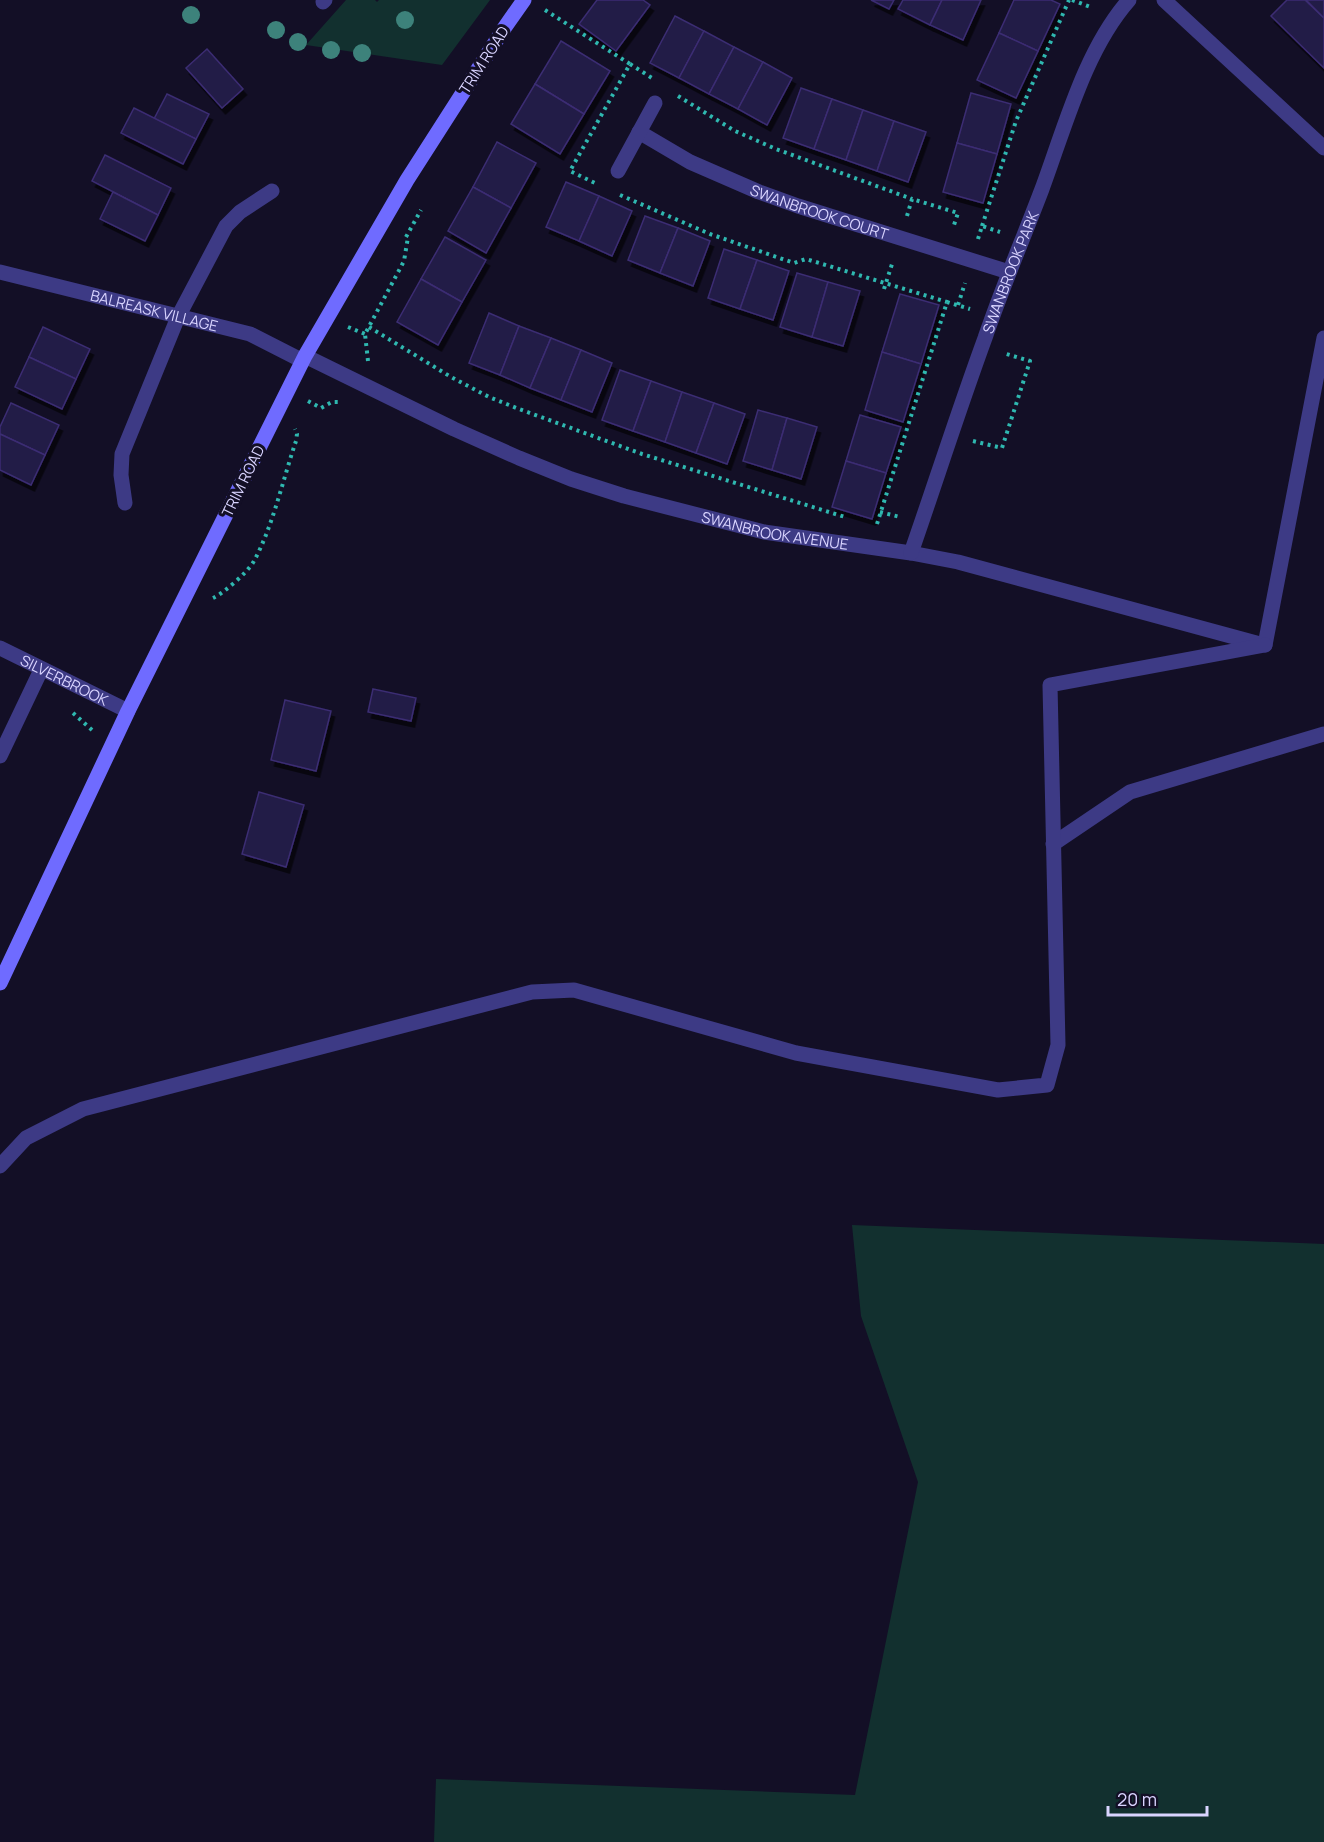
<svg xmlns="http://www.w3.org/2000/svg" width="1324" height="1842" font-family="Manrope,sans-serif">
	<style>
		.green { fill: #12302f }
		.building { fill: #241b47; stroke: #3b2d73; stroke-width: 1.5; filter: url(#shadow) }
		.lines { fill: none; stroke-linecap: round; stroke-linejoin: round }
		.path { stroke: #2fb8b0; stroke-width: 4; stroke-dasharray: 3 4.5; stroke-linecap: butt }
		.minor { stroke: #3d3a85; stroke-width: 15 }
		.secondary { stroke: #6f6bff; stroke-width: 15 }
		.tree { fill: #3d827b }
		.labels { text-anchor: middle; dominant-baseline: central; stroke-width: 6; stroke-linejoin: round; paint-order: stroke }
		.street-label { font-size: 15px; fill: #d9d4ff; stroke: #130f26 }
	</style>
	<defs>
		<filter id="shadow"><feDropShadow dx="3.5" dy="6" stdDeviation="0" flood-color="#0009"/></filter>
	</defs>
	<rect width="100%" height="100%" fill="#130f26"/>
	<g class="green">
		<path d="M346,0H375L377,2L379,0H490L442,65L306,45Z"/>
		<path d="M852,1225L1324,1244V1842H434L436,1779L855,1795L918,1482L861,1316Z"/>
	</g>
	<g class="building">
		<path d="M597,0H643L650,5L616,51L579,24Z"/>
		<path d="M871,0H894L889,9Z"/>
		<path d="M903,0H942L930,25L898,9Z"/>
		<path d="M942,0H981L963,40L930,25Z"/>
		<path d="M1014,0H1051L1060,4L1038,51L999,33Z"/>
		<path d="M1287,0H1305L1324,18V68L1271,16Z"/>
		<path d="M1306,0H1324V18Z"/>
		<path d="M675,16L704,31L679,78L650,63Z"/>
		<path d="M704,31L734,47L709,94L679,78Z"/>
		<path d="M999,33L1038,51L1016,98L977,80Z"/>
		<path d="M561,41L610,71L584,114L535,84Z"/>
		<path d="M734,47L763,62L738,109L709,94Z"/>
		<path d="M207,49L243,89L222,108L186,68Z"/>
		<path d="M763,62L792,78L767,125L738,109Z"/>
		<path d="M535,84L584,114L560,154L511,124Z"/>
		<path d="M801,88L832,99L814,149L783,138Z"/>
		<path d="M971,93L1011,104L997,154L957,143Z"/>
		<path d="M167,94L209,114L196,139L154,119Z"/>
		<path d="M832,99L863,110L846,160L814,149Z"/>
		<path d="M134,108L196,139L183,164L121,133Z"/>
		<path d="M863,110L894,121L877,171L846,160Z"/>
		<path d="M894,121L926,132L908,182L877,171Z"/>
		<path d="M497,142L536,163L511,208L473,187Z"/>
		<path d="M957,143L997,154L983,203L943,192Z"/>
		<path d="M105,155L171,188L158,215L92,181Z"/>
		<path d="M566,182L599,196L579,241L546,227Z"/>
		<path d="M473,187L511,208L486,253L448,231Z"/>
		<path d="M113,192L158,215L145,241L100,219Z"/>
		<path d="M599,196L632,211L612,256L579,241Z"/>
		<path d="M645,216L678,228L660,273L628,260Z"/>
		<path d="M678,228L710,241L693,286L660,273Z"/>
		<path d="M445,237L486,260L462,302L421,279Z"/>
		<path d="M724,249L757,260L740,309L708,298Z"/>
		<path d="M757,260L789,271L773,320L740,309Z"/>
		<path d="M797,273L828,282L812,337L780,327Z"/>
		<path d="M421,279L462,302L438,345L397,322Z"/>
		<path d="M828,282L860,291L843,346L812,337Z"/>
		<path d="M900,294L939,305L921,364L882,352Z"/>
		<path d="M489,313L519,326L500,375L469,363Z"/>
		<path d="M519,326L551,338L530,388L500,375Z"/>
		<path d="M43,327L90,349L76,379L29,357Z"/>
		<path d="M551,338L581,350L561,400L530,388Z"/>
		<path d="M581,350L612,363L592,412L561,400Z"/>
		<path d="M882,352L921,364L903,422L865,410Z"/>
		<path d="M29,357L76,379L62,409L15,387Z"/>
		<path d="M620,370L651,381L633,431L602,420Z"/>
		<path d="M651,381L682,392L665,442L633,431Z"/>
		<path d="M682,392L714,403L696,453L665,442Z"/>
		<path d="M11,403L59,425L45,455L0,434V427Z"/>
		<path d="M714,403L745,414L727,464L696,453Z"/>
		<path d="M758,410L787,418L772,470L743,461Z"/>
		<path d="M860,415L901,427L886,473L846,461Z"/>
		<path d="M787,418L817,427L801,479L772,470Z"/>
		<path d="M0,434L45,455L31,485L0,470Z"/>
		<path d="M846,461L886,473L872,519L832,507Z"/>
		<path d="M373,689L416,698L411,721L368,712Z"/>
		<path d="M285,700L331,711L316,771L271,760Z"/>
		<path d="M259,792L304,805L286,867L242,854Z"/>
	</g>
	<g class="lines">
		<g class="path">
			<path d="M1072,0L1093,8"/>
			<path d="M545,10L630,64L570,171L597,184"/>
			<path d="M630,64L652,78"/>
			<path d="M678,96L735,131L776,149L912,199"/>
			<path d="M620,195L710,234L794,263L806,259L947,302"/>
			<path d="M907,216L912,199L958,213L953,228"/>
			<path d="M982,226L1016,121L1069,0"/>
			<path d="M406,237L421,210"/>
			<path d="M978,239L982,226L1000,232"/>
			<path d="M884,289L893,261"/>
			<path d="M958,305L965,283"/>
			<path d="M348,327L365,334"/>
			<path d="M369,327L451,377L489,397L519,409L642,454L845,517"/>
			<path d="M368,361L365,334L404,261L408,237"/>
			<path d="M308,401L321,408L332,402H339"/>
			<path d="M973,441L1002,448L1030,361L1003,353"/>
			<path d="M880,512L900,517"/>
			<path d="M877,524L947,302L970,309"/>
			<path d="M213,598C224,593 248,572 254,561C273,526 283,479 296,441L297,434L295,429"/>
			<path d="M73,713L92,730"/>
		</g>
		<g class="minor">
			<path d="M1164,0L1324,148"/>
			<path d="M323,2L325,0"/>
			<path id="s1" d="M639,132L690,162L759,192L798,206L1009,272"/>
			<path d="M618,171L655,103"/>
			<path id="s2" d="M0,272L250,334L303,361"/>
			<path id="s3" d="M305,356L454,429L519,458L571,479L624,496L764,532L911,553L958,562L1260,644"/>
			<path d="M125,503L121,475L122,454L178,317L226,226L240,212L272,191"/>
			<path id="s4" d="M911,553C936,481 959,409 985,338C1002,288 1023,239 1042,189C1065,127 1085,50 1129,0"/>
			<path d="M1265,645L1324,338"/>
			<path id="s5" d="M0,648L128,711"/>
			<path d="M0,756L41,670"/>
			<path d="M1053,844L1130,792L1324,734"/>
			<path d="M0,1166L26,1138L83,1109L532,992L574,990L796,1053L998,1090L1047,1085L1058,1045L1050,685L1265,645"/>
		</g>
		<path class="secondary" d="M0,983L128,711L305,356L407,180L505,27L524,0"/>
	</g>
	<g class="tree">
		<circle cx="191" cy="15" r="9"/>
		<circle cx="405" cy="20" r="9"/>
		<circle cx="276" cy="30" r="9"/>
		<circle cx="298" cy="42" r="9"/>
		<circle cx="331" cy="50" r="9"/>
		<circle cx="362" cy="53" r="9"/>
	</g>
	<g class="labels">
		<g class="street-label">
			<text transform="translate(484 60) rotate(-57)">TRIM ROAD</text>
			<text stroke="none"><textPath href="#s1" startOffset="198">SWANBROOK COURT</textPath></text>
			<text stroke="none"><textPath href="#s4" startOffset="298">SWANBROOK PARK</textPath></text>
			<text stroke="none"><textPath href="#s2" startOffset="159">BALREASK VILLAGE</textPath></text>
			<text transform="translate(243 481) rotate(-64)">TRIM ROAD</text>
			<text stroke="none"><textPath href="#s3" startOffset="504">SWANBROOK AVENUE</textPath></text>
			<text stroke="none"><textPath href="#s5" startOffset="72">SILVERBROOK</textPath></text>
		</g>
	</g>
	<path d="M1108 1806v9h99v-9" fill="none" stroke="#d9d4ff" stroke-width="3"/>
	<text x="1117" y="1806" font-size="18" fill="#d9d4ff" stroke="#130f26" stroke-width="4.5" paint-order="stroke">20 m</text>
</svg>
